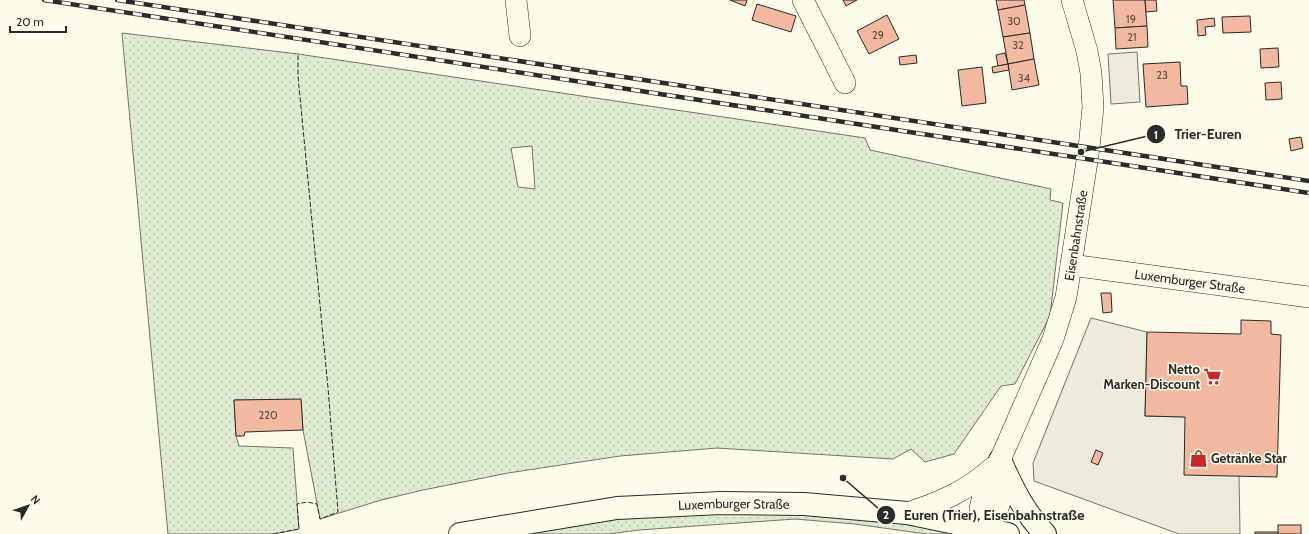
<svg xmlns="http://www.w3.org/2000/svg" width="1309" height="534" font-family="Cabin,sans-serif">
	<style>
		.grass { fill: url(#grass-dots); stroke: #74746e; fill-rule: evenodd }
		.parking { fill: #eceadb; stroke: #74746e }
		.building { fill: #f2b8a0; stroke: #2b2b2b }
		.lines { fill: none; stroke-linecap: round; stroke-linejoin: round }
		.minor-casing { stroke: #2b2b2b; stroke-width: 22 }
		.major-casing { stroke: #2b2b2b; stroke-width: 24 }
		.minor { stroke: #fdfbea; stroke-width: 21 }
		.major { stroke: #fdfbea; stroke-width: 22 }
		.rail-casing { stroke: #2b2b2b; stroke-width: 4.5 }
		.rail { stroke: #fdfbea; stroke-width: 3; stroke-dasharray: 9; stroke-linecap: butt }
		.fence { stroke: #2b2b2b; stroke-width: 1; stroke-dasharray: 5 2; stroke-linecap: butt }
		.labels { text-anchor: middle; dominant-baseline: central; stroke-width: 3; stroke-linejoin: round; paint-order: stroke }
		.number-label { font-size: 11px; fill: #5d4e48 }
		.street-label { font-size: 13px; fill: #2b2b2b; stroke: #fdfbea }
		.poi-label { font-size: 13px; font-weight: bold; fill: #2b2b2b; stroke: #fdfbea; text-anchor: end }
		.leader { fill: none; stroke: #2b2b2b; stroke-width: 1.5 }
		.callout-dot { fill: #2b2b2b; stroke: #fdfbea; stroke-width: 1.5 }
		.mark-label { font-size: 12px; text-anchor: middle; font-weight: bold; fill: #fff }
		.callout-label { font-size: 14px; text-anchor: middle; font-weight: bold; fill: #2b2b2b; stroke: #fdfbea; stroke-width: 3; stroke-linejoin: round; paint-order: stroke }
	</style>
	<defs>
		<pattern id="grass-dots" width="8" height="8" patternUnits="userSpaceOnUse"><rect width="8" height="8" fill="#deebd1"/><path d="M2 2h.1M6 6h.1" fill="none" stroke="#bfcab4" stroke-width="1.8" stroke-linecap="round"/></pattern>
	</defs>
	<rect width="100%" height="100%" fill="#fdfbea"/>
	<g class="grass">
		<path d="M122,33L298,54L865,138L870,150L1051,189L1050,200L1063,203L1050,316L1015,384L1001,386L954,454L925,462L911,449L893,459L717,448L620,456L508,473L423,490L381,500L320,519L303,430L301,400H234L236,436L239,446L293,448L299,529L273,534H168ZM532,146L535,189L518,187L511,148Z"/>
		<path d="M797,511L873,518L947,529L946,534H926L855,524L795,519L639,530L608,534H497L595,518Z"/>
	</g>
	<g class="parking">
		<path d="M1137,52L1140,102L1111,104L1108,54Z"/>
		<path d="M1091,318L1147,332L1145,416L1185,417L1239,476L1240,534H1179L1034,481L1033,463Z"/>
	</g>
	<g class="building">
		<path d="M730,0H747L745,6Z"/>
		<path d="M843,0H857L846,6Z"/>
		<path d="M996,0H1024L1025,5L998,10Z"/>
		<path d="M1113,0H1145L1147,26L1115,28Z"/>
		<path d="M1145,0H1156L1157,11L1146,12Z"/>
		<path d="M757,4L796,16L791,32L752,20Z"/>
		<path d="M1025,5L1030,33L1003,37L998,10Z"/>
		<path d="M887,15L899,39L869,54L857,31Z"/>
		<path d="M1250,16L1251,32L1223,33L1222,17Z"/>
		<path d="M1214,18L1215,26L1205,27L1206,35L1198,36L1197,20Z"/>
		<path d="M1147,26L1148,47L1116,49L1115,28Z"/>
		<path d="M1030,33L1034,59L1008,64L1003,37Z"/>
		<path d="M1278,48L1279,67L1261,68L1260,49Z"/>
		<path d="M1005,53L1008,64L998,66L996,55Z"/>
		<path d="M916,55L917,63L900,65L899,57Z"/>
		<path d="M1034,59L1039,85L1012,90L1008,64Z"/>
		<path d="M1180,62L1181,86H1187L1188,104L1146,107L1143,64Z"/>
		<path d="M1008,64L1009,70L993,73L992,67Z"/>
		<path d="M982,67L986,103L962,106L958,70Z"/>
		<path d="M1281,82L1282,99L1266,100L1265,83Z"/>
		<path d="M1301,137L1303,148L1291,151L1289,139Z"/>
		<path d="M1101,293H1111L1112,312L1103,313Z"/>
		<path d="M1241,320L1271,321V334L1281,335L1277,477L1184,475L1185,417L1145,416L1147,332L1241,334Z"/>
		<path d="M301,399L303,430L245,432L244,436H236L234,400Z"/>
		<path d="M1096,450L1103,453L1098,465L1091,462Z"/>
		<rect x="1278" y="525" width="23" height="9"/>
		<rect x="1255" y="532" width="23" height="2"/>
	</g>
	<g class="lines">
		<defs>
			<g id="minor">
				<path d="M516,0L520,36"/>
				<path d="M803,0L845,83"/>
				<path id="s1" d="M1071,265L1309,297"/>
				<path d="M907,513C939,503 967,491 992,468"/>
				<path d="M979,534C1005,512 1002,492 1000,461"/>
				<path id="s2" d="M988,534L980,509L984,491L1000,460L1053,339L1066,297L1071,265L1089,148L1093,107L1091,73L1087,51L1072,0"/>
			</g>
			<g id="major">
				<path d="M1000,460C1012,487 1024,512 1045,534"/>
				<path id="s3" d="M460,534L617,508L721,503L804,504L907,513L1008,534"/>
			</g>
		</defs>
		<use href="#minor" class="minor-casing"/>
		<use href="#major" class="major-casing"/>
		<use href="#minor" class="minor"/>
		<use href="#major" class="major"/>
		<defs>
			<g id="rail">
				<path d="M44,0L1309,193"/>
				<path d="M117,0L1309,181"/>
			</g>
		</defs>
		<use href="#rail" class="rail-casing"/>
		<use href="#rail" class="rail"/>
		<path class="fence" d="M273,534L299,529L297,504L307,502L317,504L320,519L338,512L328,388L298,76V54"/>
	</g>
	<defs>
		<symbol id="supermarket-bare" viewBox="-9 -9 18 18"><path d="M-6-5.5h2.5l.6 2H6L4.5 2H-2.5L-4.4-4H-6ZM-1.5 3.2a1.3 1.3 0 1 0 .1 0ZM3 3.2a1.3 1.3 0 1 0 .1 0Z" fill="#c62828" stroke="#fdfbea" stroke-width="2.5" paint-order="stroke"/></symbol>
		<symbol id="shop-bare" viewBox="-9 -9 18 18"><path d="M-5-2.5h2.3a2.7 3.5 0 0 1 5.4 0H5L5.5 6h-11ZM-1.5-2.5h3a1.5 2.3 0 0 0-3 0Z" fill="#c62828" stroke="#fdfbea" stroke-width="2.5" paint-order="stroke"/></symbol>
	</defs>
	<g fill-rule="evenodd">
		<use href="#supermarket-bare" x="1200" y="364" width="25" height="25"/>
		<use href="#shop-bare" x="1186" y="446" width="25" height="25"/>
	</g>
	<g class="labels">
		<g class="number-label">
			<text x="1131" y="19">19</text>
			<text x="1014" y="21">30</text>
			<text x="878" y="35">29</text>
			<text x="1132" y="37">21</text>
			<text x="1018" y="45">32</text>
			<text x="1162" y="75">23</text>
			<text x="1024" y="78">34</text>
			<text x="268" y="415">220</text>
		</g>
		<g class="street-label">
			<text stroke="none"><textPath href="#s2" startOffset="318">Eisenbahnstraße</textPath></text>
			<text stroke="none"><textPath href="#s1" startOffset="120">Luxemburger Straße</textPath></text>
			<text stroke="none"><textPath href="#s3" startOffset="276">Luxemburger Straße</textPath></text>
		</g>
		<g class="poi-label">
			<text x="1200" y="369">Netto<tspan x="1200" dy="15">Marken-Discount</tspan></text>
			<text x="1211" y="458" text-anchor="start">Getränke Star</text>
		</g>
	</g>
	<path class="leader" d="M1081 152L1156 134M843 478L886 515"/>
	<g class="callout-dot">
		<circle cx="1081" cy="152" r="4"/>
		<circle cx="843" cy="478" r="4"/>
		<circle cx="1156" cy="134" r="10"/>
		<circle cx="886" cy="515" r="10"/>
	</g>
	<g class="mark-label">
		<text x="1156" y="139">1</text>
		<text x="886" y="519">2</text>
	</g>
	<g class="callout-label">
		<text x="1208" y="139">Trier-Euren</text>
		<text x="994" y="520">Euren (Trier), Eisenbahnstraße</text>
	</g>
	<g transform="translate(28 506) rotate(50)" stroke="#fdfbea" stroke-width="3" paint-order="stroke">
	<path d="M0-3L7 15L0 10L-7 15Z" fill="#2b2b2b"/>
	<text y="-6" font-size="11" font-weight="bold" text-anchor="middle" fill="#2b2b2b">N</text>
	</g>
	<path d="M10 26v6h56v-6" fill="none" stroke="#2b2b2b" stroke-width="2"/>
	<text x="16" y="26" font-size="12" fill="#2b2b2b" stroke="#fdfbea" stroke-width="3" paint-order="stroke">20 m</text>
</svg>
